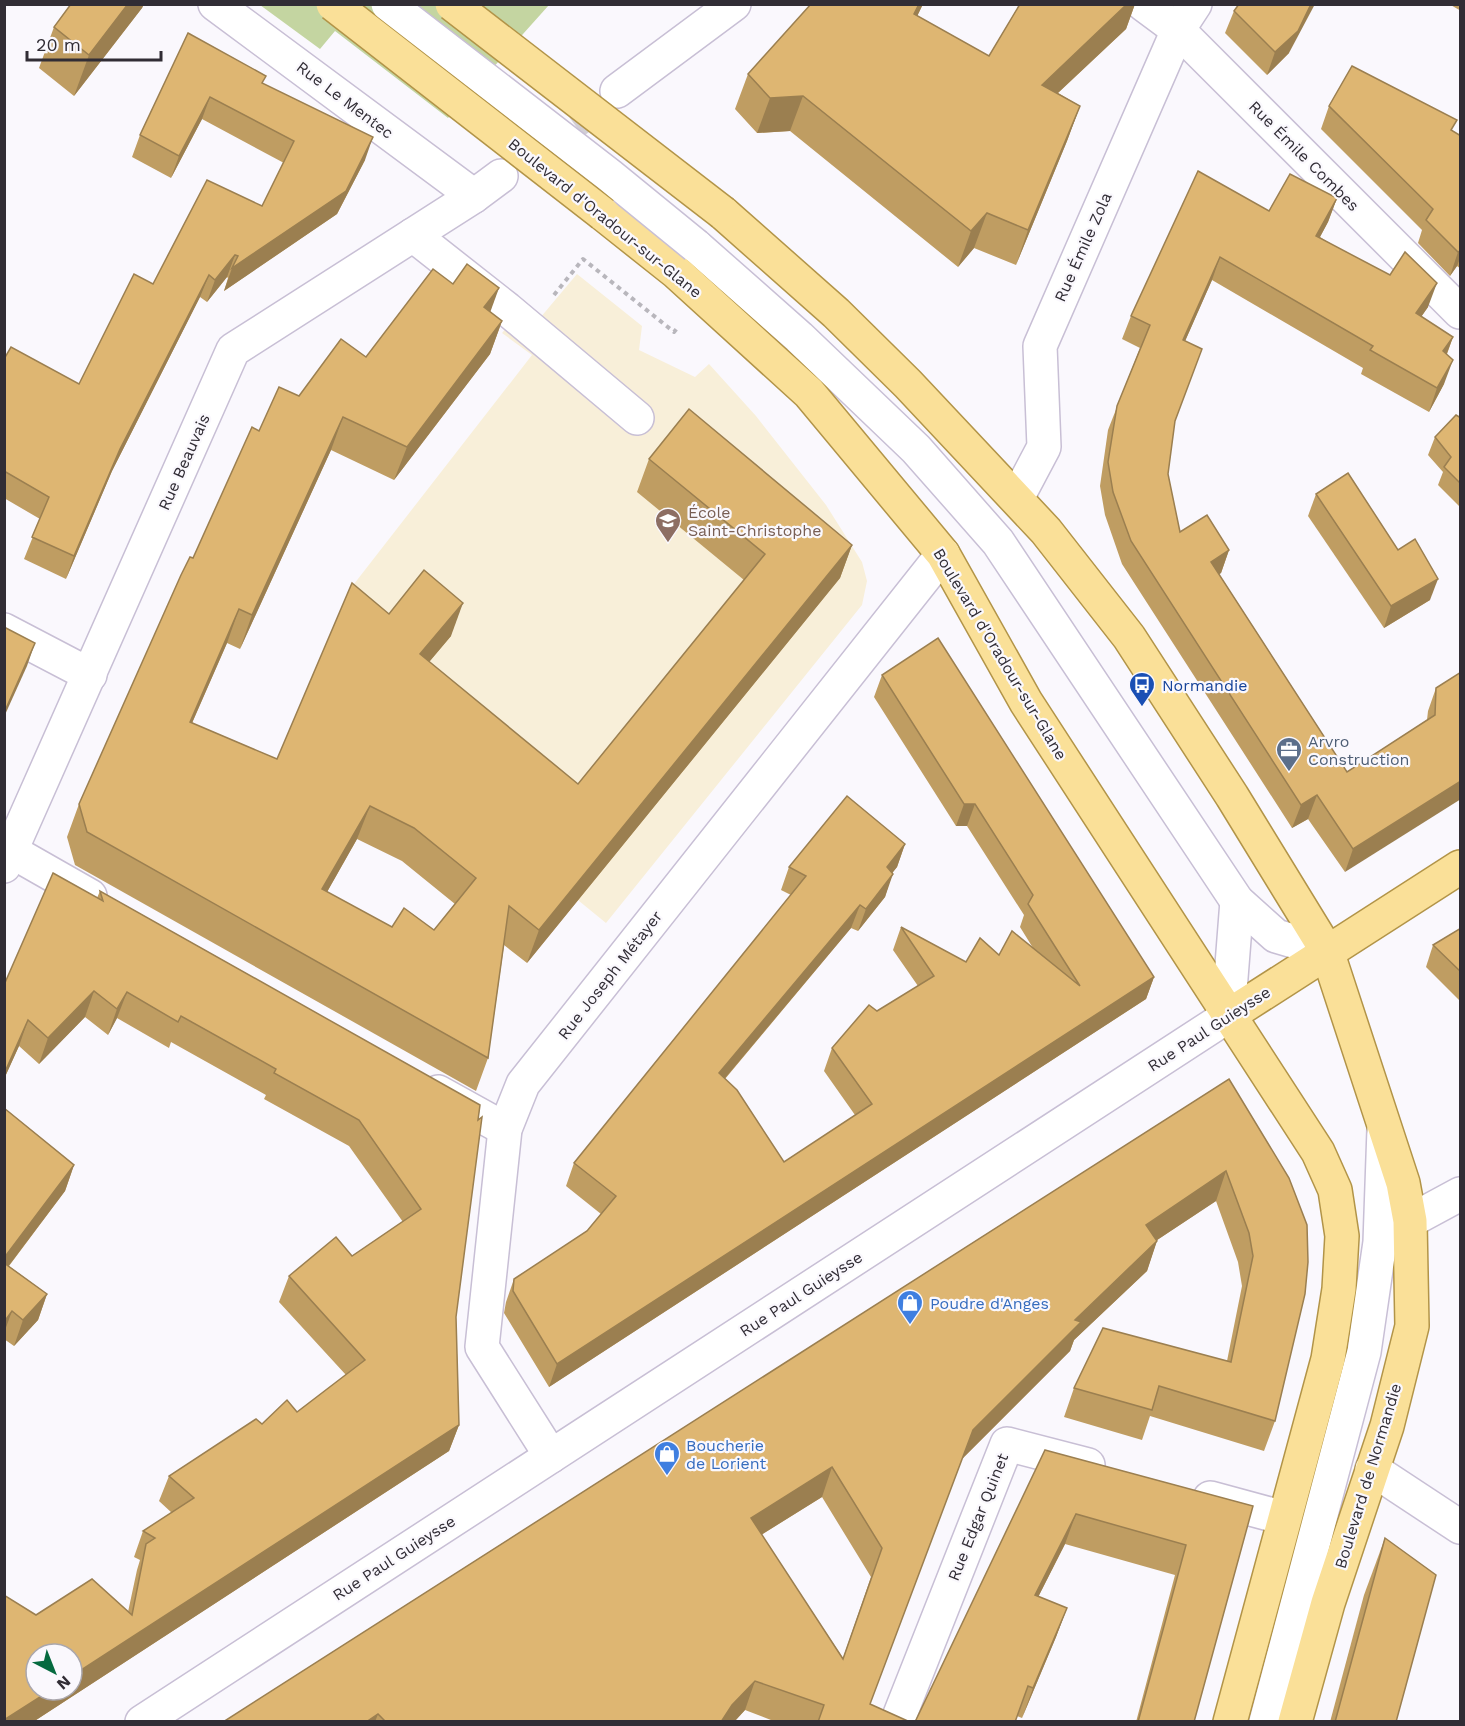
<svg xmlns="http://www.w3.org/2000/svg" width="1465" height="1726" font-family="'Work Sans',sans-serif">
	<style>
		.education { fill: #f8efd9 }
		.green { fill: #c4d5a1 }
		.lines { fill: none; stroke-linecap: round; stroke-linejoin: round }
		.minor-tunnel { stroke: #d2cfd5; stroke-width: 33; stroke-dasharray: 33 16; stroke-linecap: butt }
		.minor-casing { stroke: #c8bfd5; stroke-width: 36 }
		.major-casing { stroke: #b29448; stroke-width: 36 }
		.path { stroke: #b8b6bc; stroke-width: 4; stroke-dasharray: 4.5 4.5; stroke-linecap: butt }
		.minor { stroke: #fff; stroke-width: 33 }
		.major { stroke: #fae098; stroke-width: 33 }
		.minor-bridge-casing { stroke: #c8bfd5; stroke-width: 36; stroke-linecap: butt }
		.major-bridge-casing { stroke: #b29448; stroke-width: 36; stroke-linecap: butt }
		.minor-bridge { stroke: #fff; stroke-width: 33 }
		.major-bridge { stroke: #fae098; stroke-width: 33 }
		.wall { fill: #bf9d62; fill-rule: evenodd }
		.shaded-wall { fill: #9b7f50 }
		.building { fill: #deb672; stroke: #9b7f50; stroke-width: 1.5; fill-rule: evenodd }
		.labels { text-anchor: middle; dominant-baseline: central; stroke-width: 4.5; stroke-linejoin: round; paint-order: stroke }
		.street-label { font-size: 16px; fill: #312d35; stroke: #faf8fd }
		.education-label { font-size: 16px; fill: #785e54; stroke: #faf8fd; text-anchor: start }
		.transit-label { font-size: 16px; fill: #164399; stroke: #faf8fd; text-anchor: start }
		.service-label { font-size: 16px; fill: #4e5e75; stroke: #faf8fd; text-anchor: start }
		.shop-label { font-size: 16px; fill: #366cbe; stroke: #faf8fd; text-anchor: start }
	</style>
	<rect width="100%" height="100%" fill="#faf8fd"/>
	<path class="education" d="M577,274L642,326L639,350L695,377L709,364L756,416L826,505L862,562L867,581L862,605L606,923L311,682L354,584L532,355L502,333L524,307L540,318Z"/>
	<path class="green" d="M260,5H549L448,118L335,31L320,49Z"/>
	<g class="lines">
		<path class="minor-tunnel" d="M534,152L613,94"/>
		<defs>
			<g id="minor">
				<path d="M215,4L474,196"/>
				<path d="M1143,4L1178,30L1460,312"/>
				<path d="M617,91L734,4"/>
				<path d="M413,235L507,309L637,418"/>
				<path d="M696,246L799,337L916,449L998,542L1237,901L1276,936L1327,951"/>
				<path d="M1017,498L1044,447L1040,346L1178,30L1195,4"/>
				<path d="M4,630L90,675"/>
				<path d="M11,851L90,896"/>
				<path d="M4,866L233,350L474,196L501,176"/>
				<path d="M438,1092L505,1129"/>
				<path d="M1410,1221L1460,1194"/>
				<path d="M551,1456L482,1347L505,1129L523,1084L943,554"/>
				<path d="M1372,1469L1460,1527"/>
				<path d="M1210,1498L1284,1518"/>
				<path d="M142,1722L1228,1016L1237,901"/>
				<path d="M897,1722L1007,1444L1088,1465"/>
				<path d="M1266,1722L1364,1352L1380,1242L1384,1129"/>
			</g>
			<g id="major">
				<path d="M723,213L836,313L908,384L1046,531L1129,637L1232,796L1327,951L1403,1183L1410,1221L1412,1326L1387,1426L1328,1603L1295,1722"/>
				<path d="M603,214L676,272L809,393L943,554L1026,702L1318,1152L1335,1190L1342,1236L1339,1289L1328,1359L1230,1722"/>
				<path d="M1228,1016L1460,867"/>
			</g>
		</defs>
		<use href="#minor" class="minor-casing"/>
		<use href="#major" class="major-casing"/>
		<path class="path" d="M554,295L583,259L674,332L678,327"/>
		<use href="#minor" class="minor"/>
		<use href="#major" class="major"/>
		<defs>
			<path id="minor-bridge" d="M388,4L609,175L696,246"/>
			<g id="major-bridge">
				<path d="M333,4L603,214"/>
				<path d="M452,4L723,213"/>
			</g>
		</defs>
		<use href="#minor-bridge" class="minor-bridge-casing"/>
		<use href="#major-bridge" class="major-bridge-casing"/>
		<use href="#minor-bridge" class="minor-bridge"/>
		<use href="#major-bridge" class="major-bridge"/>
	</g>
	<g class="wall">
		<path d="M67,4H144L142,8L74,96L39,68L54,27L70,7Z"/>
		<path d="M811,4H923L917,16L989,56L1020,4H1135L1126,29L1058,93L1080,106L1067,141L1016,265L974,248L958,267L790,131L757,133L735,109L748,74Z"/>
		<path d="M1449,4H1461V11Z"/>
		<path d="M1234,11L1289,53L1267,75L1225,33Z"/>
		<path d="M188,33L263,84L365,160L337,214L224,291L228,278L227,277L207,302L200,297L112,471L66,579L24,559L40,519L4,498V359L79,384L153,284L262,206L284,163L202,119L171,178L132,157L140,135Z"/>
		<path d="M1329,106L1453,132L1461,136V269L1457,266L1450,276L1418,243L1422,230L1321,129Z"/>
		<path d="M1337,198L1328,222L1320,237L1428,307L1421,317L1453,337L1447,354L1444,384L1429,412L1361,374L1363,368L1212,280L1185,341L1168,474L1180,532L1229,550L1221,573L1219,574L1347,772L1427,720L1428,711L1436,688L1461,672L1345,872L1308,819L1292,828L1122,564L1105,515L1100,486L1108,430L1140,348L1122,339L1131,316L1269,211Z"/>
		<path d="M490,312L502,321L490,354L394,480L331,450L240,649L227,643L192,723L277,759L389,614L451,636L429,662L578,784L744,580L637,492L649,459L852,545L840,578L527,963L504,945L488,1058L476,1091L75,865L67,837L79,804L193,558L259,431L299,396L366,357ZM357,839L402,861L455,904L434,930L392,927L327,892Z"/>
		<path d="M1461,418V508L1438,485L1443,472L1428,455L1435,437Z"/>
		<path d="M1316,494L1398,550L1430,600L1384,628L1308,516Z"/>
		<path d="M882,675L1154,977L1146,999L549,1387L504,1313L506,1302L514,1279L587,1231L601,1214L566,1186L574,1163L791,895L781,890L789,867L905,844L897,867L892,873L885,897L858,931L851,928L725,1079L784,1162L855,1115L824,1071L832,1048L877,1011L918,986L893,950L901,927L966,962L1033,948L1020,927L1024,915L967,826H956L874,697Z"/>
		<path d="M100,891L480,1105L456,1317L459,1425L449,1451L33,1722H4L36,1615L128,1612L137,1570L140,1560L134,1557L143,1531L172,1513L159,1501L169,1476L262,1424L297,1412L346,1375L279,1302L289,1276L352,1256L403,1222L349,1146L264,1099L266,1095L171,1042L169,1048L117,1018L108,1035L85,1017L39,1064L19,1046L4,1079V985L97,898Z"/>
		<path d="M1461,928V1002L1426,967L1433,945Z"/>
		<path d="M1229,1079L1275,1421L1264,1451L1150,1416L1142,1440L1064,1417L1074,1388L1227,1361L1242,1286L1238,1262L1216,1201L1157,1240L1147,1271L1074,1340L1070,1351L962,1459L870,1704L910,1722H776L745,1710L734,1722H223ZM822,1497L871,1577L843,1658L761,1535Z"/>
		<path d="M4,1108L74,1165L65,1191L9,1266L47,1294L38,1320L14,1346L4,1339Z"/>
		<path d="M1045,1450L1253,1506L1194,1722H1136L1175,1575L1065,1544L1038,1597L1067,1608L1056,1637L1022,1718L1017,1716Z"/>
		<path d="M1385,1538L1396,1722H1330L1364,1595Z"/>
	</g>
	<g class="shaded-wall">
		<path d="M128,4H144L142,8L74,96L89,55Z"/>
		<path d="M919,4H923L901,50L914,14Z"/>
		<path d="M1127,4H1135L1126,29L1029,120L1042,85Z"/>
		<path d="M1311,4H1315L1289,53L1267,75L1275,52Z"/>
		<path d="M803,96L790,131L757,133L770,98Z"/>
		<path d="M210,97L202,119L171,178L179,156Z"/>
		<path d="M1080,106L1067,141L1016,265L1028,230Z"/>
		<path d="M373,137L365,160L337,214L224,291L232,268Z"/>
		<path d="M1337,198L1328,222L1308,259L1316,236Z"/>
		<path d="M987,213L974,248L958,267L971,231Z"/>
		<path d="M1461,250V256L1457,266L1450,276L1458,252Z"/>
		<path d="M235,255L227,277L207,302L215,280Z"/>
		<path d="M1220,257L1212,280L1175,364L1183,340Z"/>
		<path d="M209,275L200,297L112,471L66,579L74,556L120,449Z"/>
		<path d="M1437,283L1428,307L1407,337L1416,313Z"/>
		<path d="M499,288L487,321L484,307Z"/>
		<path d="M502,321L490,354L394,480L407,447Z"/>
		<path d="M1453,337L1444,361L1443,351Z"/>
		<path d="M1453,360L1444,384L1429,412L1437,388Z"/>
		<path d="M343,417L331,450L240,649L252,615Z"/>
		<path d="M852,545L840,578L527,963L539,930Z"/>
		<path d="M1229,550L1221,573L1203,585L1211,562Z"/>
		<path d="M1438,579L1430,600L1384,628L1391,606Z"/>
		<path d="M463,603L451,636L408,687L420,654Z"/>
		<path d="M239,609L227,643L178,755L190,722Z"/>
		<path d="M35,643L27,666L4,717V713Z"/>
		<path d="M1461,781V799L1345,872L1353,849Z"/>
		<path d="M1317,795L1308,819L1292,828L1301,805Z"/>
		<path d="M964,804H975L967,826H956Z"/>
		<path d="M370,806L357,839L310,922L322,889Z"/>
		<path d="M905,844L897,867L879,890L887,867Z"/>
		<path d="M893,874L885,897L858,931L866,909Z"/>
		<path d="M860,905L851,928L710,1096L719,1073Z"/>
		<path d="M1154,977L1146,999L549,1387L557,1364Z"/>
		<path d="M94,991L85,1017L39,1064L48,1038Z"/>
		<path d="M127,992L117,1018L108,1035L117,1009Z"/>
		<path d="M28,1020L19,1046L4,1079V1074Z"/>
		<path d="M74,1165L65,1191L4,1272V1258Z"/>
		<path d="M1226,1171L1216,1201L1136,1254L1146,1225Z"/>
		<path d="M1157,1241L1147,1271L1074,1340L1070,1351L962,1459L973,1430L1075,1320Z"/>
		<path d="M47,1294L38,1320L14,1346L23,1320Z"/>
		<path d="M12,1311L4,1333V1322Z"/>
		<path d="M459,1425L449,1451L33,1722H4V1720L51,1690H72V1676Z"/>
		<path d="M832,1467L822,1497L740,1548L751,1518Z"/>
		<path d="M1076,1514L1065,1544L1024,1625L1035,1595Z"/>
		<path d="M1067,1608L1056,1637L1022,1718L1033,1688Z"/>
		<path d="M755,1681L745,1710L734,1722H721L732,1705Z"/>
		<path d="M378,1714L375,1722H366Z"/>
	</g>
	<g class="building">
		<path d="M71,4H128L89,55L54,27Z"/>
		<path d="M811,4H919L914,14L989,56L1020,4H1127L1042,85L1080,106L1028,230L987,213L971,231L803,96L770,98L748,74Z"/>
		<path d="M1239,4H1311L1298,31L1275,52L1234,11Z"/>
		<path d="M188,33L266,76L262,83L373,137L346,191L232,268L238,256L235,255L215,280L209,275L120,449L74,556L32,537L49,497L4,471V359L11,347L79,384L134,274L153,284L207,180L262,206L294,141L210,97L179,156L140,135Z"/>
		<path d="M1352,66L1457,120L1451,130L1461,136V250L1458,252L1426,220L1433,209L1329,106Z"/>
		<path d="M1198,171L1269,211L1290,174L1337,198L1316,236L1390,275L1405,252L1437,283L1416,313L1453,337L1443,351L1453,360L1437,388L1370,350L1373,346L1220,257L1183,340L1202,349L1175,421L1168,474L1180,532L1207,515L1229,550L1211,562L1347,772L1435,715L1436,688L1461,672V781L1353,849L1317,795L1301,805L1131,541L1113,492L1108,462L1117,406L1150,325L1131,316Z"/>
		<path d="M467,264L499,288L484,307L502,321L407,447L343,417L252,615L239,609L190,722L277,759L352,583L389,614L424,570L463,603L420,654L578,784L765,554L649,459L689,409L852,545L539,930L509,906L488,1058L87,832L79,804L181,575L190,557L193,558L252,427L259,431L279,387L299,396L341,339L366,357L433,269L453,284ZM370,806L414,828L476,878L434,930L404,908L392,927L322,889Z"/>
		<path d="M1456,415L1461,418V484L1444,467L1451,457L1435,437Z"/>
		<path d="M1348,473L1398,550L1415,539L1438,579L1391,606L1316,494Z"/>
		<path d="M4,627L35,643L4,713Z"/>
		<path d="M938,638L1154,977L557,1364L513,1291L514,1279L587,1231L616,1196L574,1163L806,876L789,867L847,796L905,844L887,867L893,874L866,909L860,905L719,1073L737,1090L784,1162L872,1104L832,1048L869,1005L877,1011L934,976L901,927L966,962L980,938L999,955L1012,931L1080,986L1028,904L1033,895L975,804H964L882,675Z"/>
		<path d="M53,873L103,901L100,891L480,1105L478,1120L482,1117L456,1317L459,1425L72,1676V1654H36V1690H51L4,1720V1595L36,1615L92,1579L132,1615L146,1544L155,1538L143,1531L194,1498L169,1476L256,1419L262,1424L287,1400L297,1412L365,1360L289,1276L336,1237L352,1256L421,1209L359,1120L274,1073L276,1069L181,1016L178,1022L127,992L117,1009L94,991L48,1038L28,1020L4,1074V985Z"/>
		<path d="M1461,928V972L1433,945Z"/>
		<path d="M1229,1079L1289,1178L1307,1225L1308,1262L1305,1294L1275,1421L1159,1386L1152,1410L1074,1388L1103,1328L1231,1362L1253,1256L1249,1233L1226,1171L1146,1225L1157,1241L1075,1320L1081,1322L973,1430L870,1704L910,1722H818L824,1705L755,1681L732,1705L721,1722H386L378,1714L366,1722H223ZM832,1467L882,1548L843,1659L751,1518Z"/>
		<path d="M4,1108L74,1165L4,1258Z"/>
		<path d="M4,1263L47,1294L23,1320L12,1311L4,1322Z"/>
		<path d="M1045,1450L1253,1506L1194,1722H1138L1186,1545L1076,1514L1035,1595L1067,1608L1033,1688L1028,1686L1015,1722H915Z"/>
		<path d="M1385,1538L1436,1575L1396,1722H1335Z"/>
	</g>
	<defs>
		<symbol id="school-pin" viewBox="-11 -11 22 30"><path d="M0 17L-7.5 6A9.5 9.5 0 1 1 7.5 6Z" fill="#8d6e63" stroke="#faf8fd"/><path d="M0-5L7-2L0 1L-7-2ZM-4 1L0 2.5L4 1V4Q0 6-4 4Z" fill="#fff"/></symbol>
		<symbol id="bus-pin" viewBox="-11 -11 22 30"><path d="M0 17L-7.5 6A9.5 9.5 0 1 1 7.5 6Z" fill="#1a4fb4" stroke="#faf8fd"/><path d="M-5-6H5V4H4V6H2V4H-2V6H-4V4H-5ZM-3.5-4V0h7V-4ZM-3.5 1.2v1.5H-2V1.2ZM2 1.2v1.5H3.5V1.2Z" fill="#fff"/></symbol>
		<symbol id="office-pin" viewBox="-11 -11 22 30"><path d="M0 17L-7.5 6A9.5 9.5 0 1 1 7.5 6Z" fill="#5c6f8a" stroke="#faf8fd"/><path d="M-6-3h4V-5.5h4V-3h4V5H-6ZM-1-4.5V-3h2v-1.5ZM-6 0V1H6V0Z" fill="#fff"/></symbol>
		<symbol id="shop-pin" viewBox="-11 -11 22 30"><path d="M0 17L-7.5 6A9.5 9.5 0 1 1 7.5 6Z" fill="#3f7fe0" stroke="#faf8fd"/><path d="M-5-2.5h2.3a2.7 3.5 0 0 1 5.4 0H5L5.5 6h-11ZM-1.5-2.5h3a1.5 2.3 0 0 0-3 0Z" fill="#fff"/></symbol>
	</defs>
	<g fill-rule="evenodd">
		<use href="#school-pin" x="653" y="506" width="30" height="40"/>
		<use href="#bus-pin" x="1127" y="670" width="30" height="40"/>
		<use href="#office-pin" x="1274" y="735" width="30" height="40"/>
		<use href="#shop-pin" x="895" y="1288" width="30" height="40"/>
		<use href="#shop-pin" x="652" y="1439" width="30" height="40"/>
	</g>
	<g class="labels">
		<g class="street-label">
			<text transform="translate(345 100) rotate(37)">Rue Le Mentec</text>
			<text transform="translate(1304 156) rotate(45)">Rue Émile Combes</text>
			<text transform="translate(605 218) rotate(39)">Boulevard d'Oradour-sur-Glane</text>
			<text transform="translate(1083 247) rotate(-66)">Rue Émile Zola</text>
			<text transform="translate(184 462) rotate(-66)">Rue Beauvais</text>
			<text transform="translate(1000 654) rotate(59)">Boulevard d'Oradour-sur-Glane</text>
			<text transform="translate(610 975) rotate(-52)">Rue Joseph Métayer</text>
			<text transform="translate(1209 1029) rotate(-33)">Rue Paul Guieysse</text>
			<text transform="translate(801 1294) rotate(-33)">Rue Paul Guieysse</text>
			<text transform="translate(1368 1476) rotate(-73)">Boulevard de Normandie</text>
			<text transform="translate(978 1517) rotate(-68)">Rue Edgar Quinet</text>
			<text transform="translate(394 1558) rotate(-33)">Rue Paul Guieysse</text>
		</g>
		<g class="education-label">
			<text x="688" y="512">École<tspan x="688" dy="18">Saint-Christophe</tspan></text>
		</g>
		<g class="transit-label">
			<text x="1162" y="685">Normandie</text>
		</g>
		<g class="service-label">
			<text x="1308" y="741">Arvro<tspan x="1308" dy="18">Construction</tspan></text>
		</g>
		<g class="shop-label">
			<text x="930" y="1303">Poudre d'Anges</text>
			<text x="686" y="1445">Boucherie<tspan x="686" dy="18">de Lorient</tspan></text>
		</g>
	</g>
	<rect width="1465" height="1726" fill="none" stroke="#312d35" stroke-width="12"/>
	<g transform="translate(54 1672) rotate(138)"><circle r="28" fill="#faf8fd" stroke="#aaa7ad" stroke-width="1.5"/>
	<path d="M0-4.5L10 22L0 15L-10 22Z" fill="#056a3f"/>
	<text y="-9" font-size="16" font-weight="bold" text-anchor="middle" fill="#312d35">N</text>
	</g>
	<path d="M27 51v9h134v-9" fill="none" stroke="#312d35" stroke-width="3"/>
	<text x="36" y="51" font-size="18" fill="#312d35" stroke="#faf8fd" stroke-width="4.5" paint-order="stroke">20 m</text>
</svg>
